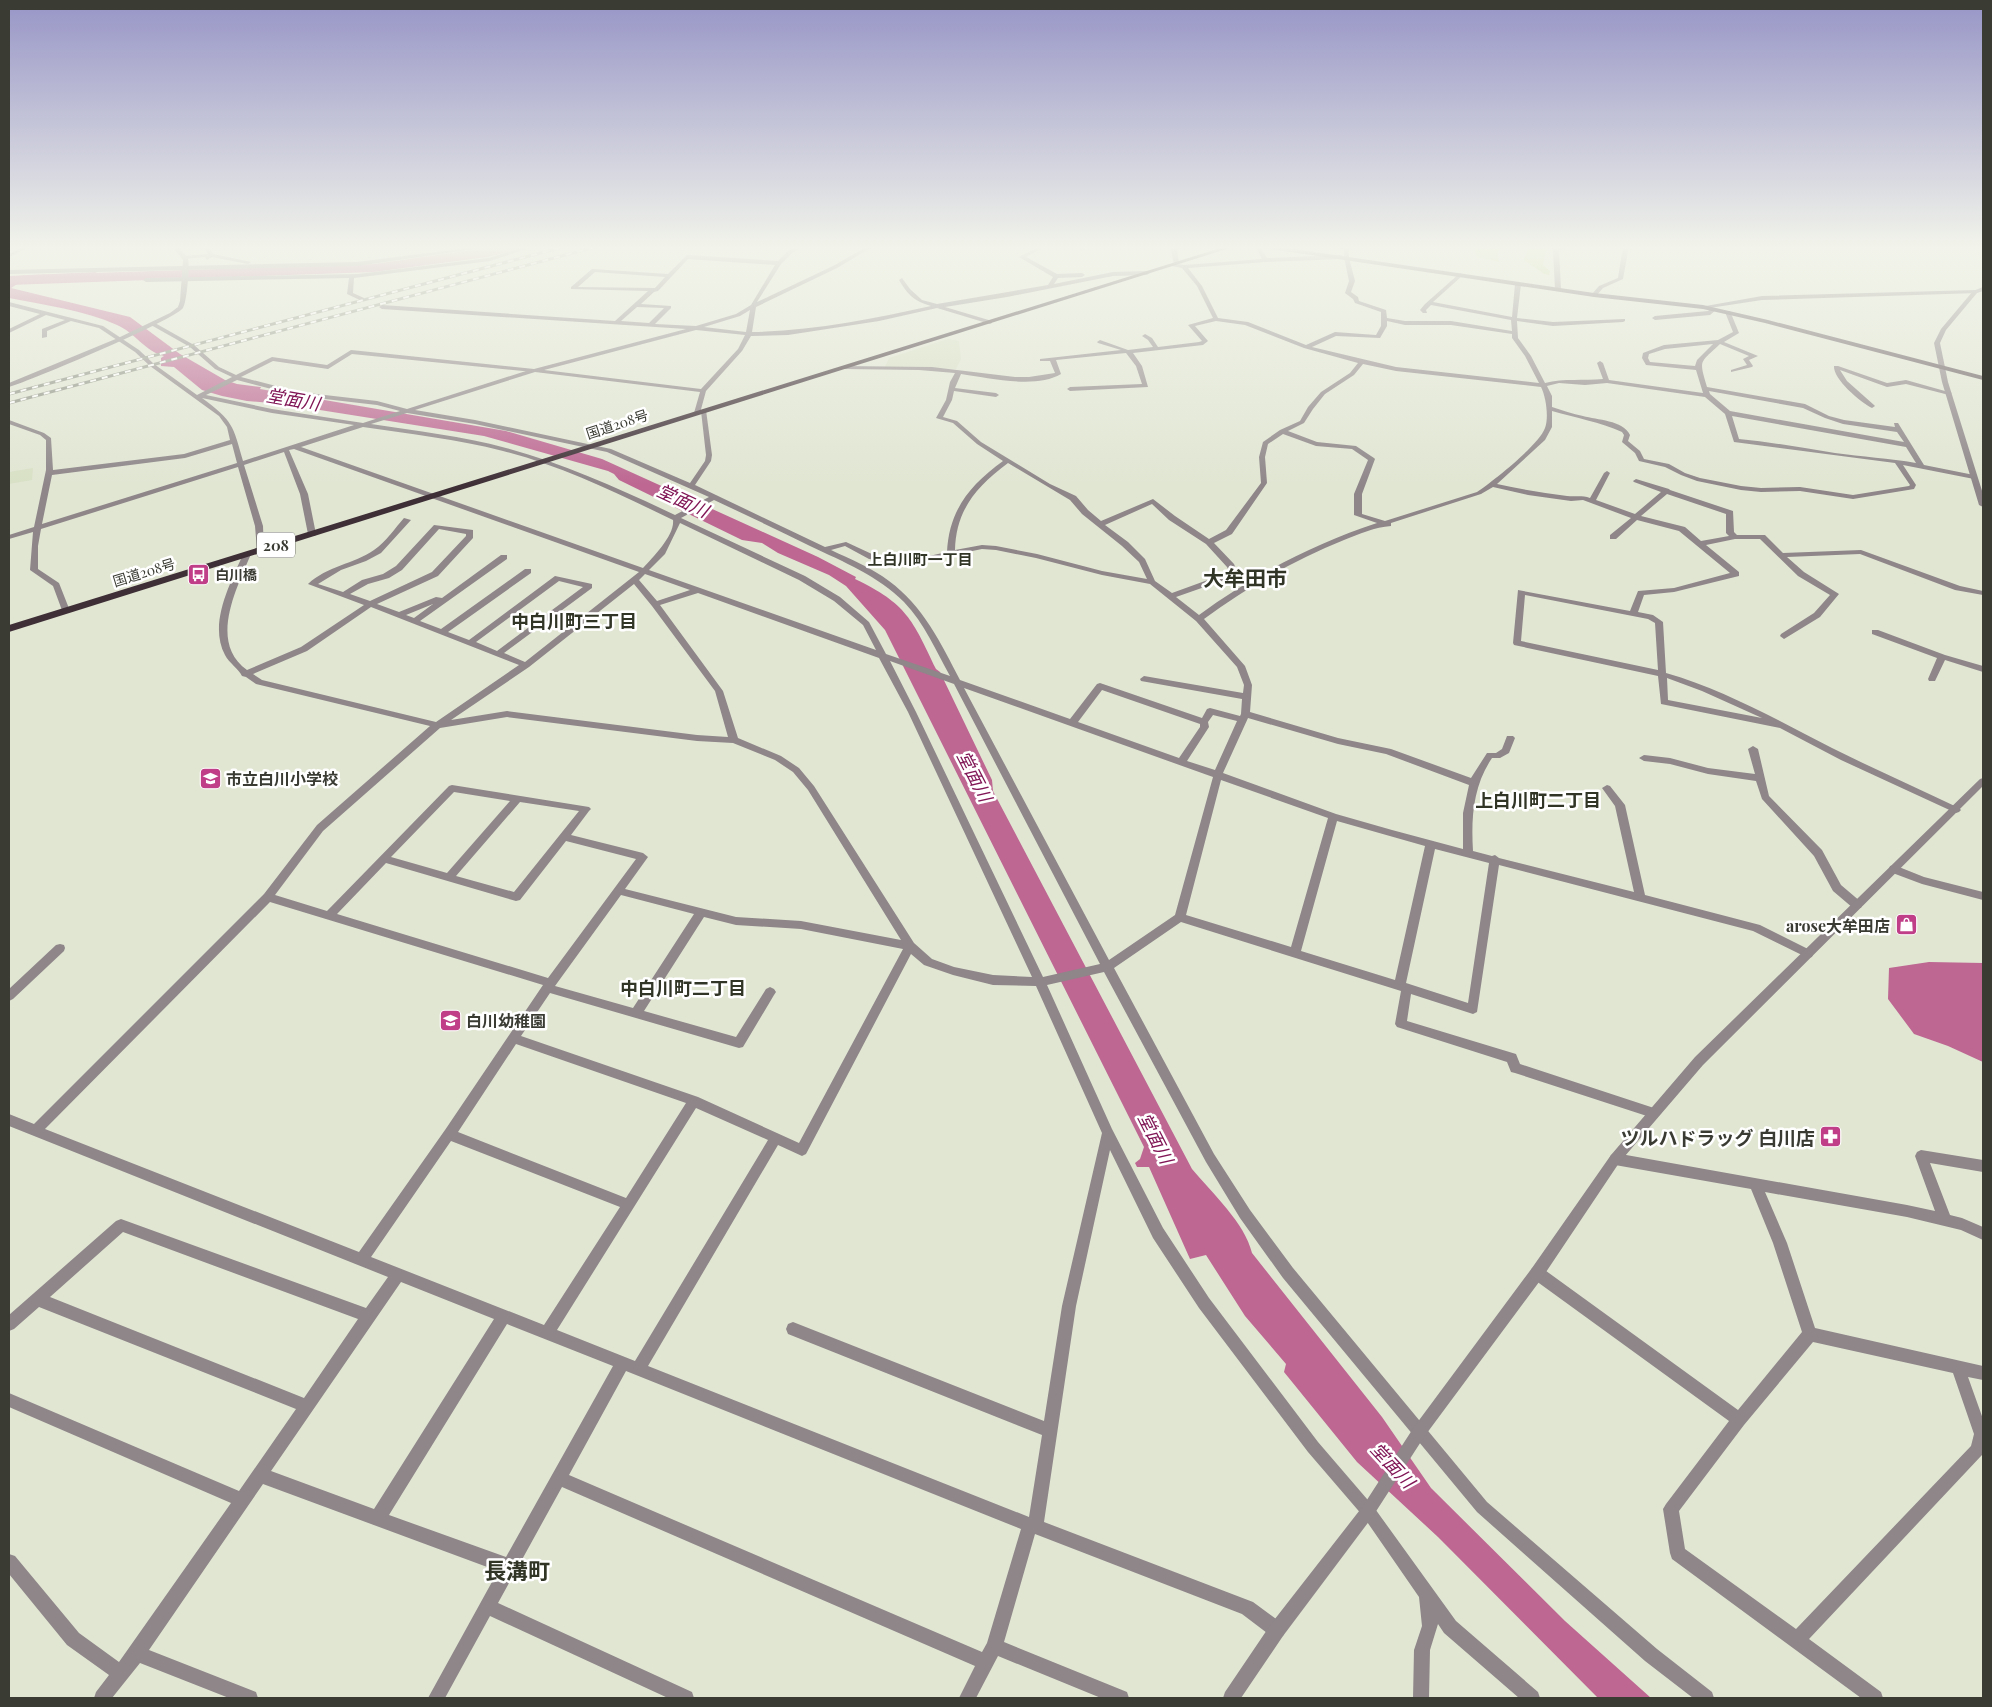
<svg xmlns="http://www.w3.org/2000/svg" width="1992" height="1707" font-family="'Playfair Display','Noto Sans JP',serif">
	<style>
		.built { fill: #d8e0c5 }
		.green { fill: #c3d789 }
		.water { fill: #bd6792 }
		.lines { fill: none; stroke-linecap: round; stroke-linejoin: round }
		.river { fill: #bd6792; fill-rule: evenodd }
		.minor { fill: #8e8689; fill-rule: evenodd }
		.tertiary { fill: #8e8689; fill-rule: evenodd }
		.secondary { fill: #665a5f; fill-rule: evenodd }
		.trunk { fill: #3e2f36; fill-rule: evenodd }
		.rail-casing { stroke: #909486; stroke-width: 3 }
		.rail { stroke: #fff; stroke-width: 2; stroke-dasharray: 6; stroke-linecap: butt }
		.labels { text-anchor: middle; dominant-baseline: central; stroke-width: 5; stroke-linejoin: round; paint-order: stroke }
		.far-street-label { font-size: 14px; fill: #3a3c34; stroke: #fff }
		.far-poi-label { font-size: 14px; font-weight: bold; fill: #3a3c34; stroke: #fff; text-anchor: start }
		.shield { fill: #fff; stroke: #757671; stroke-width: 1 }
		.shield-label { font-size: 15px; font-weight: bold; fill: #3a3c34 }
		.far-neighbourhood-label { font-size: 15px; font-weight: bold; fill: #313526; stroke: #fff }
		.poi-label { font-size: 16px; font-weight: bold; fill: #3a3c34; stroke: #fff; text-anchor: start }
		.water-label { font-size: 18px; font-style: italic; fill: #801656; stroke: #fff }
		.neighbourhood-label { font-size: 18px; font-weight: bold; fill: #313526; stroke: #fff }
		.near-poi-label { font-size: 19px; font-weight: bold; fill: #3a3c34; stroke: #fff; text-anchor: end }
		.far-town-label { font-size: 21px; font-weight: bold; fill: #313526; stroke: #fff }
		.near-quarter-label { font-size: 22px; font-weight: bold; fill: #313526; stroke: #fff }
	</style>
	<rect width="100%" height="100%" fill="#e1e6d3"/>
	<g class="built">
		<path d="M948,339L959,341L961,359L956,369L885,367L889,358Z"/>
		<path d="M33,468L32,480L9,484V472Z"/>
	</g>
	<g class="green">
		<path d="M1478,246H1500L1498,255L1499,262L1477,257L1475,251Z"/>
		<path d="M1524,246H1547L1543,265L1550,271L1549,275L1544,274L1524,260L1528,249Z"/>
	</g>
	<g class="water">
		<path d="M97,272L88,279L70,282L22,281L11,288L130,317L180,354L225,380L237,384L261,387L260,389L506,431L602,459L818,557L856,577L855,579C907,604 912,619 936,669L940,672L992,780L993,791L1192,1169C1212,1193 1245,1223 1252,1253L1382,1417L1431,1488L1565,1621L1651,1698H1598L1438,1537L1357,1462L1284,1372L1286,1364L1245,1316L1206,1255L1190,1259L1149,1167H1137L1135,1163L1140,1159L1144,1147L885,630L846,586L829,575L778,553L762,543L742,540L619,480L614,474L608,471L484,436L282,404L247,401L222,396L202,390L174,367L161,366V358L164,356C146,352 134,332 117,325C84,310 44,305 9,298V276Z"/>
		<path d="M1929,962L1983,963V1062L1948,1046L1914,1034L1888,999L1889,968Z"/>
	</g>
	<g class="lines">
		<path class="river" d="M499,246H522L520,249L487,257L374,272L9,285V277L28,275L374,264Z"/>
		<g class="minor">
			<path d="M25,246H31L9,257V254Z"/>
			<path d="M192,246H208L213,254L251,262L248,264L212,257L207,260L205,257L182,259L184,256L208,254L204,248Z"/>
			<path d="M483,246H496L357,266L9,274V270L357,262Z"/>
			<path d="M527,246H535L490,261L354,278L353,293L364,298V300L362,301L347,294L349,278L146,282L143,280L146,278L358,274L489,258Z"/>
			<path d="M797,246H803L792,253L781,264L757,302L833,266L868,246H874L837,268L756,307L752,332C812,331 872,319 931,306C914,301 908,295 899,280L902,278L910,289L922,300L937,304L1048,285L1053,277L1019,257L1040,246H1046L1026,257L1057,274L1082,273L1085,275L1082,277L1058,278L1054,284L1113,272L1147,271L1150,273L1147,275L1113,276L1007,297L945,307L992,321V323L990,324L937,308L879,321L788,335L751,336L742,351L706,391L700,413L697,415L694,413L700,392L535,372L415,410L475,420L611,449L690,483L705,461L706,455L701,411L706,410L712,455L711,461L695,485L825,547L846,542L874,555L890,558L929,556L947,552C949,510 970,485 1003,461L977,444L953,423L936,418L946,400L950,382L955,373L919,370L844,369L841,367L842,366L932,367L1015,377H1029L1055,373L1050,361H1040V359L1121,350L1098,343L1097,342L1100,340L1128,350L1153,347L1148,340L1142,336L1145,334L1152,338L1158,347L1199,342L1202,341L1188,325L1213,318L1197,286L1182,268L1167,265L1174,264L1171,250L1175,246H1181L1177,250L1179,263L1177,264L1184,265L1262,259L1255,246H1259L1267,258L1341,255L1344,257V246H1349V258L1355,281L1351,292L1358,297L1359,301L1386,310L1387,318L1405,321H1451L1512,331L1511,320L1431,305L1426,310L1427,313H1423L1420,310L1425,304L1460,273L1462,274V276L1433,302L1512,317L1515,284L1518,282L1521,284L1517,318L1553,322L1625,319V321L1623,322L1553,326L1517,321L1518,338L1531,356L1545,383C1564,378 1584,381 1603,379L1597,363L1600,361L1603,363L1609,380L1703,393L1696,370L1646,365L1642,358L1643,353L1664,345L1718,340L1733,332L1725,312L1730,311L1739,333L1724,342L1758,356L1749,360L1753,366L1752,367L1731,372V370L1747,365L1743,359L1749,356L1720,344C1699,364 1699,359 1707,387L1805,404L1829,416L1844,420L1895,427L1894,423H1898L1924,465L1974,475L1977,477L1974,479L1903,465L1916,485L1914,489L1853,499L1800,491L1761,492L1741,490L1697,481L1681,475L1665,467L1639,461L1635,453L1622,442L1624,435L1622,432C1600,422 1576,418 1552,411V427L1545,440L1497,484C1520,489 1543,493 1567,496C1575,497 1582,495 1590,498L1604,473L1607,471L1610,473L1596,500L1635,514L1661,492L1634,482L1633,481L1636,479L1669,489L1670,490L1733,511L1734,532L1737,535H1765L1783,553L1861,550L1960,586L1983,591V595L1955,590L1860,554L1787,557L1804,572L1839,594L1820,617L1784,639L1780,636L1781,634L1814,613L1830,595L1798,576L1760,539H1735L1706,545L1739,572V576L1674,592L1644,595L1638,612L1653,615L1663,622L1666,673C1725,690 1777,720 1832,748C1874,769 1917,788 1959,808L1961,810L1959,812L1956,813L1841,760L1780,728L1661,704L1658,676L1514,645L1513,643L1518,590L1630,611L1638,591L1674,588L1730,573L1679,531L1637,520L1616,539H1610V535L1631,518L1583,500L1571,501L1528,495L1493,487L1481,494L1391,523V526C1375,527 1359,534 1344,540C1294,560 1247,587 1204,619L1245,666L1252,685L1250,712L1338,738L1391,749L1471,778L1487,753H1496L1502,749L1507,736H1513L1515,738L1509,753L1500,758H1492C1473,786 1471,818 1473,851L1492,856L1495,855L1499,858L1634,892L1615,806L1602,788L1607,785L1610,786L1625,805L1645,895L1760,925L1812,951L1813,954L1812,957L1808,958L1753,931L1499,865L1477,1012L1473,1014L1411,994L1407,1021L1516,1054L1520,1064L1657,1109L1659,1113L1657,1117L1653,1118L1515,1073L1511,1072L1507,1062L1397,1027L1395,1024L1401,991L1181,922L1114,968L1214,1154L1250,1210L1293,1268L1487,1502L1657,1649L1712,1692L1714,1698H1693L1645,1661L1477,1512L1283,1278L1240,1218L1206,1162L1104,972L1047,985L1112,1129L1163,1228L1209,1298L1318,1442L1373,1506L1456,1621L1538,1692L1540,1698H1519L1444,1633L1438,1624L1430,1650L1429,1698H1413L1414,1650L1422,1626L1419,1597L1363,1516L1308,1452L1199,1308L1153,1238L1110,1150L1076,1306L1044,1522L1253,1602L1283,1624L1285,1630L1283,1636L1277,1638L1271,1636L1242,1614L1035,1534L1004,1642L1127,1692L1129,1698H1101L998,1656L976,1698H959L975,1666L562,1487L498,1603L692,1692L694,1698H668L490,1616L445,1698H428L498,1571L263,1484L149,1650L256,1692L258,1698H229L140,1663L112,1698H94L96,1692L109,1675L67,1645L9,1574V1554L15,1556L79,1633L119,1662L231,1503L9,1407V1393L239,1491L296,1409L39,1307L14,1329L9,1331V1315L116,1221L121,1219L366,1308L388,1277L9,1126V1114L34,1124L264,894L317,825L430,726L256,684L246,677L242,676C239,669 229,663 225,655C208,623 231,583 243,554L247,552L251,554C237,588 208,642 247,670L301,647L364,605L308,584C327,566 354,564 374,550C386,542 395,528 404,518L411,520L381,553L366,561L341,570L318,584L343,592L362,580L383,574L396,566L434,525L473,530V538L438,576L377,604L399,612L436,597L442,598L501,555H507V559L420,621L441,629L525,569H531V573L448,632L469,640L555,576L592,584V588L504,653L525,662L639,572L294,449L289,450L308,494L316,534L315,536H309L308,534L300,494L284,452L244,465L263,526L264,552H258L257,550L255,526L238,467L41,529L38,546V569L59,583L70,611L69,613H63L53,586L30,570L33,532L9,539V535L34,527L46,470V440L40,435L9,424V420L44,433L51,438L53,470L184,454L230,440L227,427L219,416L150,366L135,352L99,328L71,321L47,331V337L42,338V329L65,320L46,315L9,333V329L40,314L9,306V302L103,326L139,350L154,364L197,395L232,377L215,369L190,347L151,325V323H155L194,345L219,367L236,375L272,357L327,365L351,350L534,369L686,329L382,309L379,307L382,305L615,321L648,291L571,289V287L592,269L668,274L687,255L778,261L788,251ZM1344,257L1349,281L1345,293L1353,299L1355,303L1381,312V326L1376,335L1335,332L1306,345L1248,322L1218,318L1202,286L1188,268L1265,262L1341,259ZM688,259L775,265L751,305L736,314L696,326L655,324L671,308V306L641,304L654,292L658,291ZM595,272L665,277L655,288L578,287ZM637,307L664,308L649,323L621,321ZM750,310L746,332L704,327L740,316ZM1216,321L1245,325L1304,348L1358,363L1350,373L1321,392L1308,407L1300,421L1280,430L1263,442L1259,457L1261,483L1226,530L1209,539L1175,516L1153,499L1101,521L1088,510L1076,496L1050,484L981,442L957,421L943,417L952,400L954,391L996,397L999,395L996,393L955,388L961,374C989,378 1036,389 1061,374L1056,360L1126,353L1136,366L1142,384L1070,387L1067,389L1070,391L1148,387L1142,366L1133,353L1203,345L1208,341L1195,326ZM1387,321L1405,325H1451L1512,334V338L1525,356L1539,383L1396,367L1312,347L1336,336L1380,338L1387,326ZM696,330L745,335L738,349L701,389L544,370ZM1713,344L1697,360L1695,366L1650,362L1648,358L1649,354L1665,349ZM352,354L523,371H526L407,409L377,401L299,392L241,377L273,361L328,369ZM1363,364L1396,371L1541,387C1546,397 1549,417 1545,428C1539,445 1492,482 1477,492L1385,521L1362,514V494L1375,459L1374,458L1356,446L1317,442L1288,431L1304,423L1313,409L1325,394L1354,375ZM237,380L299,396L377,405L400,411L363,423L272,409L206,395ZM1559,383L1585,385L1607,383L1705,397L1725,414L1734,442L1895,463L1910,485L1909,486L1853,495L1800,487L1761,488L1741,486L1700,478L1685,473L1669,464L1644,459L1640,451L1628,441L1630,435C1623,420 1597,420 1583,416C1573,414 1562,410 1552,407V396L1547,386ZM1709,391L1803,408L1825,418L1843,424L1897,432L1904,442L1730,411L1710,394ZM202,398L272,413L354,425L243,461C233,425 233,421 202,398ZM407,413L475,424L607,452L709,497L675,515C620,489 565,464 506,448C463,436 416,431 371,424ZM1732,416L1906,447L1916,463C1889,458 1862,457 1835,453C1803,448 1771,442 1739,439ZM363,427C410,434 457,439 503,451C562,466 617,493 673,520C675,535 653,557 643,568L301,447ZM1283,434L1316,446L1352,449L1368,460L1354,494V515L1377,523C1313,544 1254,575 1199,615L1176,597L1233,577L1237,571L1234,564L1214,543L1232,534L1267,483L1265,457L1268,444ZM232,444L237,463L42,524L52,475L185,458ZM1008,463L1070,500L1082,514L1122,546L1139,562L1147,579L1102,571L1037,554L996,546L982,545L955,550C956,510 976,487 1008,463ZM1667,494L1726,514V533L1729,536L1701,541L1685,527L1641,516ZM714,500C746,515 778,530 810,546C844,562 878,576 904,602C925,624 936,651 950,676L886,654L869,622L840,597L805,576L681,518ZM1152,504L1169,520L1206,544L1227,567L1229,571L1227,573L1172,593L1155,581L1145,559L1128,542L1105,525ZM680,523L799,580L834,601L863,625L876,650L649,570L665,554ZM439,529L466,534V536L432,572L370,601L350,594L368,584L389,578L402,570ZM845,546L869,559L890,562L929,560L982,549L996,550L1036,558L1102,575L1150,584L1196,621L1237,667L1244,685L1243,693L1144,676L1140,679L1141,681L1242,699L1241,714L1240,716L1210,708L1207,709L1202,718L1100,683L1097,684L1070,719L960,680C941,643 923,606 889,581C872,568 850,559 831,550ZM645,574L690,590L657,601L639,580ZM559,581L583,587L497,651L476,642ZM634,584L652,606L715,691L728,737L697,735L507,711L451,720L529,667ZM698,593L879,658L908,712L1032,977L993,975L954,967L932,959L914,943L814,786L799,768L781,756L738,738L723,691L660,605ZM1525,595L1648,619L1655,623L1658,670L1521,641ZM433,604L414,618L406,615ZM371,607L519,665L436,722L262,680L253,674L307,651ZM890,661L954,684L1100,964L1043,977L916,712ZM1667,678L1702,691L1762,718L1668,700ZM964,688L1213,777L1175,915L1109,960ZM1102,690L1200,724V727L1179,758L1078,722ZM1213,715L1237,721L1215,770L1187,761L1209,727L1208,722ZM507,717L697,741L733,743L775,760L793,772L808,790L901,940L801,921L736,917L625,889L648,857L643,853L571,835L589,811L591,809L589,807L452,785L449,786L327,911L275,895L323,831L440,728ZM1248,718L1338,744L1386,754L1469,785L1463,813V849L1392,830L1336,814L1223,773ZM1221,780L1328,818L1291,947L1186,915ZM454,792L510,801L447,873L391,857ZM520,802L579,811L514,892L456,876ZM1337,821L1425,846L1395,980L1301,951ZM566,841L636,859L548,978L337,914L386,863L516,901L520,900ZM1435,849L1489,863L1468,1003L1406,983ZM621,895L694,914L633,1008L555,986ZM270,902L543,985L445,1130L359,1252L45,1129ZM704,917L736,925L801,929L903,949L799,1143L698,1097L521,1036L550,993L739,1048L743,1047L774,995L776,992L774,989L770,987L766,989L736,1037L644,1011ZM911,954L924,965L953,975L993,985L1036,986L1102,1133L1062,1306L1044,1421L793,1322L788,1324L786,1329L788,1334L1042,1435L1029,1517L648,1366L778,1145L802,1156L806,1154ZM516,1044L686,1103L626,1198L458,1132ZM696,1108L768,1140L635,1361L557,1330ZM451,1141L620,1207L544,1325L371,1257ZM123,1232L358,1319L304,1398L50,1297ZM401,1282L494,1319L374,1509L271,1471ZM507,1324L613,1366L506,1557L389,1515ZM626,1371L1021,1529L987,1643L982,1652L569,1475Z"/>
			<path d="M1082,246H1087L1082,251L1079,249Z"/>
			<path d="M1559,246H1574L1559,250L1561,289L1558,291L1555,289L1553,250Z"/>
			<path d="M1623,246H1629L1623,279L1603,288L1596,296H1592L1591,295L1599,286L1618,278Z"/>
			<path d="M1975,290L1978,292L1977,293L1762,300L1703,309L1700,307L1762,296Z"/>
			<path d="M1712,308L1717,309L1710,315L1655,320L1652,318L1655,316L1708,311Z"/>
			<path d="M1834,366H1838L1887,383L1906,380L1952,393L1949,395L1906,384L1887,387L1840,370L1847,381L1874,405L1875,406L1872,408C1860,402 1833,379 1834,366Z"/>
			<path d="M1872,630H1878L1945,655L1983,666V672L1945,660L1935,681H1929L1928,679L1937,658L1872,634Z"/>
			<path d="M1753,746L1758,749L1769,796L1822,850L1841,885L1861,902L1862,905L1861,908H1853L1833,891L1814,856L1762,799L1756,781L1708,774L1670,764L1644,761L1639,758L1644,755L1670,758L1708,768L1755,774L1748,749Z"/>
			<path d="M1894,865L1924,877L1983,892V900L1922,884L1890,872L1889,869L1890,866Z"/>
			<path d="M60,944L64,945L65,948L64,951L13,999L9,1001V989L56,945Z"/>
			<path d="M1921,1150L1983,1160V1172L1930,1163L1950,1215L1962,1218L1983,1227V1240L1961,1230L1907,1217L1765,1192L1787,1243L1815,1328L1983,1366V1380L1968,1377L1983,1419L1982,1455L1809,1639L1881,1692L1883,1698H1861L1672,1559L1670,1553L1663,1509L1666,1504L1729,1421L1532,1278L1530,1273L1532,1268L1537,1266L1542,1268L1738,1410L1802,1332L1773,1243L1751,1189L1615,1165L1611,1163L1609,1159L1611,1155L1615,1153L1907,1205L1935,1211L1915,1156L1917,1152ZM1813,1342L1953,1373L1974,1434L1971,1446L1796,1629L1685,1549L1679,1511L1744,1425Z"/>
		</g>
		<g class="tertiary">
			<path d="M174,246H179C181,251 185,254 188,259C190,264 187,302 183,308C175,320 30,381 9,387V383L118,338L170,313L178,307L180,301L183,260L175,250Z"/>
			<path d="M1983,287V291L1977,293L1946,330L1940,343L1948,382L1983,494V507L1979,505L1942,382L1934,343L1941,329L1973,291Z"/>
			<path d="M1983,778V786L1703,1065L1619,1163L1542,1278L1424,1437L1373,1516L1283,1636L1241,1698H1223L1225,1692L1271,1624L1363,1506L1414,1427L1532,1268L1611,1155L1695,1057L1980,779Z"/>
		</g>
		<path class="secondary" d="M1262,246H1273L1594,293L1703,305L1768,320L1983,376V380L1765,323L1703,309L1594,297L1264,248Z"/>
		<path class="trunk" d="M1227,246H1236L9,632V625Z"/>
		<defs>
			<g id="rail">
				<path d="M9,394L567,246"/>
				<path d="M9,403L599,246"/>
			</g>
		</defs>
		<use href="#rail" class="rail-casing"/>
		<use href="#rail" class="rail"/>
	</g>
	<linearGradient id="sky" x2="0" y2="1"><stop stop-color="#9795c6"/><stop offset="0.51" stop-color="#f2f4eb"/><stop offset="1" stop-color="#f2f4eb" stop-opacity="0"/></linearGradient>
	<rect width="1992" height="485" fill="url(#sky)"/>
	<defs>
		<symbol id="bus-square" viewBox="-11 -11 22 22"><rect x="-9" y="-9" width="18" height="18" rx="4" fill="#bf3e87" stroke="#fff"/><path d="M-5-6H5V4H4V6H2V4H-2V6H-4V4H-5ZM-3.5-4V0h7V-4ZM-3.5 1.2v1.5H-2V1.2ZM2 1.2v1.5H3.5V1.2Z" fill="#fff"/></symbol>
		<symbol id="school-square" viewBox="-11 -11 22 22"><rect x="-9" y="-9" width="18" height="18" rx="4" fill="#bf3e87" stroke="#fff"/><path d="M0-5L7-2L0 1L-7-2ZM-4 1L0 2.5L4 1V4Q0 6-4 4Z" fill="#fff"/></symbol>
		<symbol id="shop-square" viewBox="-11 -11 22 22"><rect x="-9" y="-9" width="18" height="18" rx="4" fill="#bf3e87" stroke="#fff"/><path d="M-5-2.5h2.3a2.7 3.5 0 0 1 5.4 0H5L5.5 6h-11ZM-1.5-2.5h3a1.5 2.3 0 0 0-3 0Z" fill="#fff"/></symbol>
		<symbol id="pharmacy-square" viewBox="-11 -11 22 22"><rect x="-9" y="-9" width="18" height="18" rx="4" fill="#bf3e87" stroke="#fff"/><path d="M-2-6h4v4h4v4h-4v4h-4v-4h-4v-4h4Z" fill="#fff"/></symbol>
	</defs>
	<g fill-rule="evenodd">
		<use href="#bus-square" x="186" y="562" width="25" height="25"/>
		<use href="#school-square" x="198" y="766" width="25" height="25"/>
		<use href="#shop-square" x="1894" y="912" width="25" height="25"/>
		<use href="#school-square" x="438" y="1008" width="25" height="25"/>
		<use href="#pharmacy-square" x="1818" y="1124" width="25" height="25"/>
	</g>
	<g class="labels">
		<g class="far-street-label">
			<text transform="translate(617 424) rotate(-18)">国道208号</text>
			<text transform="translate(144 572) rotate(-17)">国道208号</text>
		</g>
		<g class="far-poi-label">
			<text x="215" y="574">白川橋</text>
		</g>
		<rect class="shield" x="257" y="532.5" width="38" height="25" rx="4"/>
		<g class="shield-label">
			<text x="276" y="545">208</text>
		</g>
		<g class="far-neighbourhood-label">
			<text x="920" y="559">上白川町一丁目</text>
		</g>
		<g class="poi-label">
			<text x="226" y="778">市立白川小学校</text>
			<text x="1890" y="925" text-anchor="end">arose大牟田店</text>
			<text x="466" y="1020">白川幼稚園</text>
		</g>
		<g class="water-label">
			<text transform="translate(293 399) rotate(10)">堂面川</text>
			<text transform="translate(683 500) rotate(25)">堂面川</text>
			<text transform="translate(975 776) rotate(63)">堂面川</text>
			<text transform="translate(1156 1138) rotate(63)">堂面川</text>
			<text transform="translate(1393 1465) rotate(47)">堂面川</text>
		</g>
		<g class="neighbourhood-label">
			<text x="574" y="621">中白川町三丁目</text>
			<text x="1538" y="800">上白川町二丁目</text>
			<text x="683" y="988">中白川町二丁目</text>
		</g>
		<g class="near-poi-label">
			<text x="1815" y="1137">ツルハドラッグ 白川店</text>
		</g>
		<g class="far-town-label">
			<text x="1245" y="577">大牟田市</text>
		</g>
		<g class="near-quarter-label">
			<text x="517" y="1570">長溝町</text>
		</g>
	</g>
	<rect width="1992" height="1707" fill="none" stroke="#3a3c34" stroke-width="20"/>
</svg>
